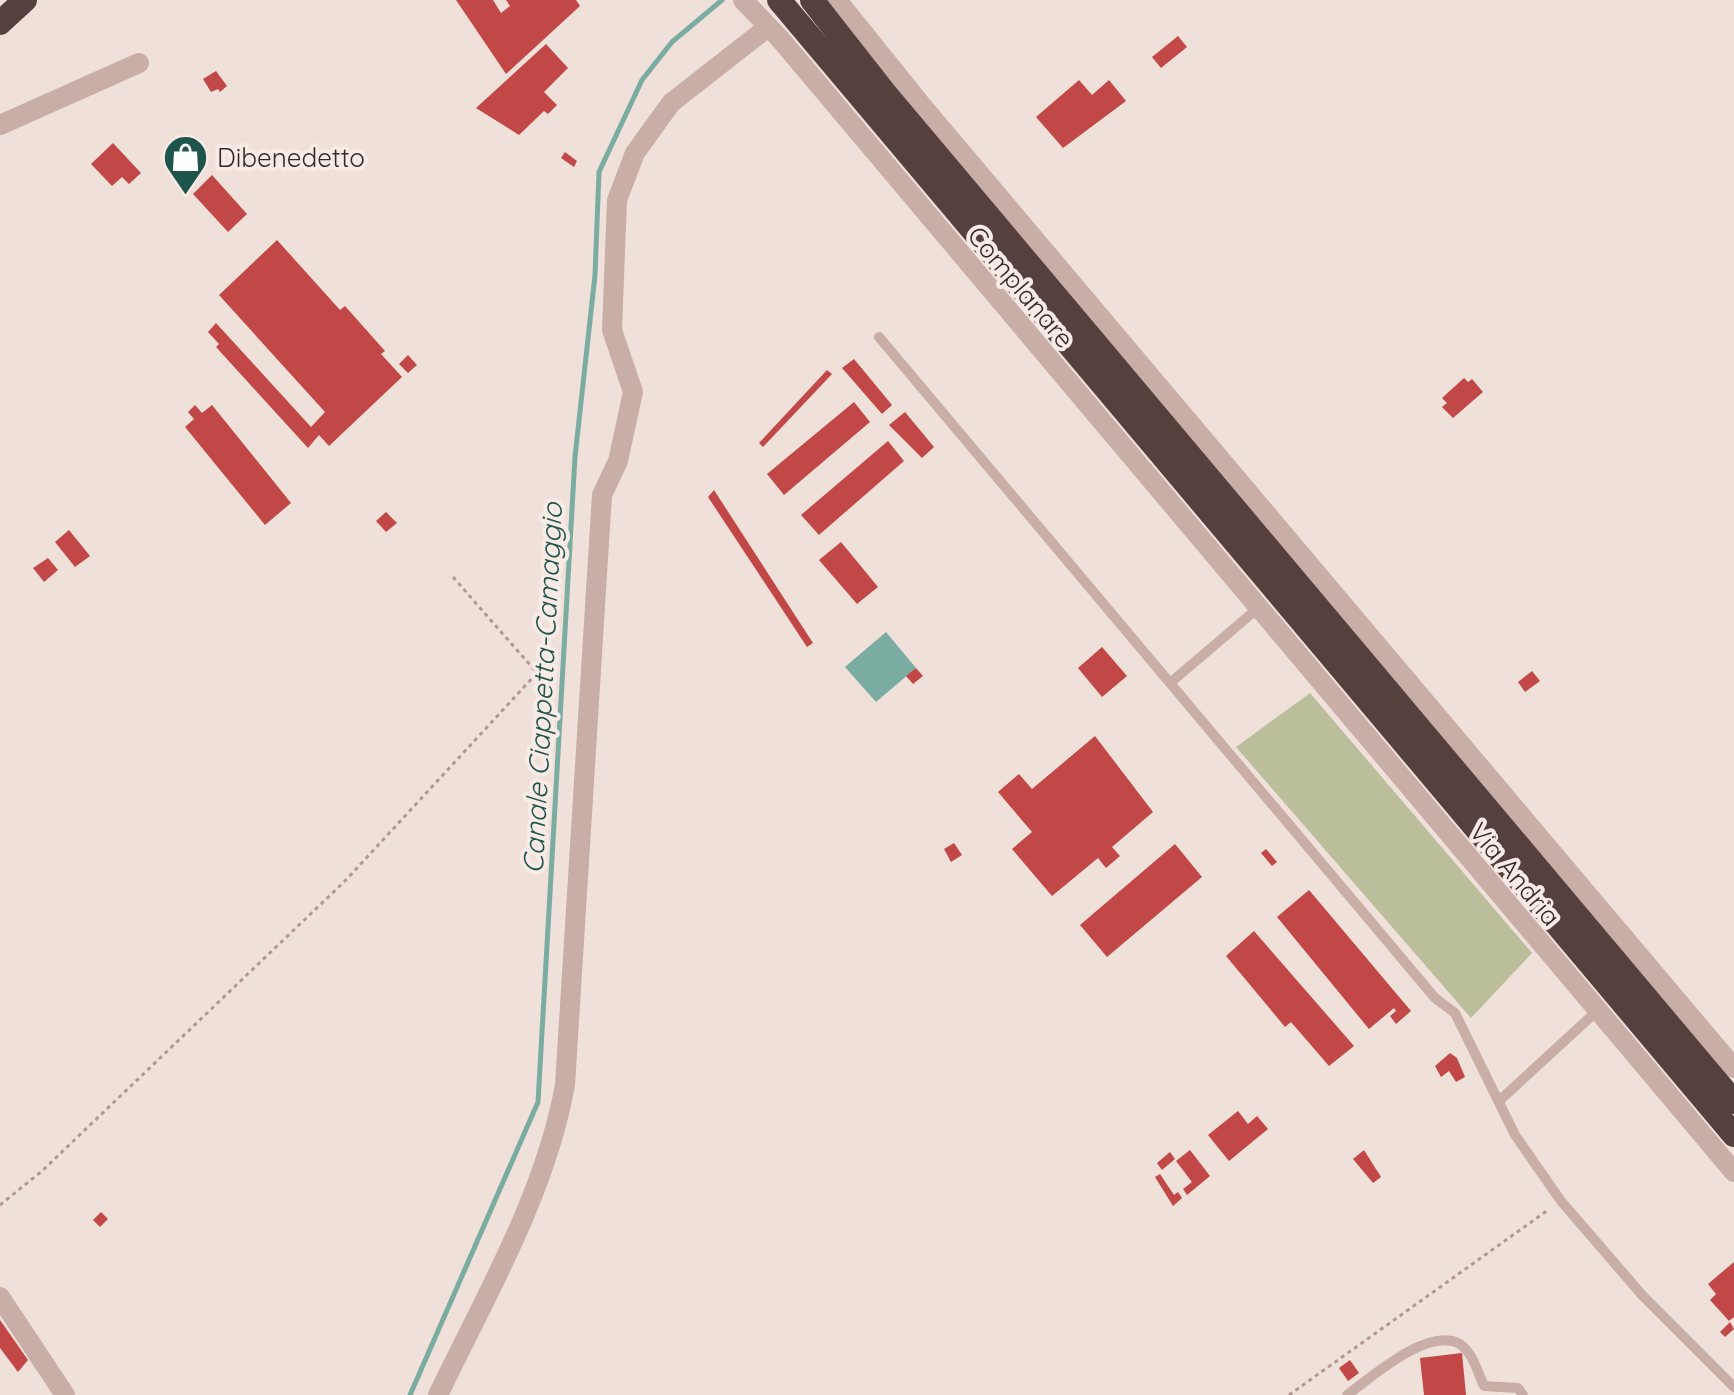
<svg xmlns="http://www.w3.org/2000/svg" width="1734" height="1395" font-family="Quicksand,sans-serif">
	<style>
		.green { fill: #bbbe9b }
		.water { fill: #7aaca2 }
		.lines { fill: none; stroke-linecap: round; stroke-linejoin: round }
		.stream { stroke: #7aaca2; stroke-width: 5 }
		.building { fill: #c14847 }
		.path { stroke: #b39891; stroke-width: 3; stroke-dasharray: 4 4; stroke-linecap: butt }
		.lane { stroke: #c8aea6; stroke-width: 10 }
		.street { stroke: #c8aea6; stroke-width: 20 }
		.highway { stroke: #55403e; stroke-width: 24 }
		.labels { text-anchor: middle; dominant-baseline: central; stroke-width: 8; stroke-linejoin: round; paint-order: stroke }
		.poi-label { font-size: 26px; fill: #342827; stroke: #f8ebe6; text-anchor: start }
		.street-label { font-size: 26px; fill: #342827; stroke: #f8ebe6 }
		.water-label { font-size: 28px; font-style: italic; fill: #1e544b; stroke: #f8ebe6 }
	</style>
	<rect width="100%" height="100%" fill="#f0e0da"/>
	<path class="green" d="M1310,693L1532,953L1471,1018L1236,747Z"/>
	<path class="water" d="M886,632L916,668L876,702L845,667Z"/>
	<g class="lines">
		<path class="stream" d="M410,1395L538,1102L575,457L595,275L599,172L642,80L672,42L722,0"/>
	</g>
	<g class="building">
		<path d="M456,0H493L501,13L510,6L506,0H576L580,6L506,74Z"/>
		<path d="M1178,36L1187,47L1161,68L1152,57Z"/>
		<path d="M546,44L568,68L544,92L557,105L548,114L544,111L519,135L476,108Z"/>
		<path d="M216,71L227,86L220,92L218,89L211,92L203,79Z"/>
		<path d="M1079,80L1092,95L1109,80L1126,101L1063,148L1036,117Z"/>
		<path d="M113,143L141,173L129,184L122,177L112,186L91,164Z"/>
		<path d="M565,152L577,161L574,167L561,158Z"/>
		<path d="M212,175L247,214L228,232L193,194Z"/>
		<path d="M277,240L340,310L345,306L385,351L381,354L402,377L329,446L319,435L308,448L216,347L219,344L208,332L216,323L311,427L325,412L219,295Z"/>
		<path d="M408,355L417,365L408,373L399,364Z"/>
		<path d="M854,359L892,405L882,414L842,368Z"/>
		<path d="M827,370L832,374L763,447L759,443Z"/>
		<path d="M1464,378L1468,382L1472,379L1483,392L1453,418L1442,407L1447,403L1442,398Z"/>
		<path d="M854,402L870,422L784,495L767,474Z"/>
		<path d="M195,405L202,413L212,405L291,503L265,525L185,427L194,419L188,412Z"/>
		<path d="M905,412L934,447L922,458L889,425Z"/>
		<path d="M888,441L904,461L819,535L801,515Z"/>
		<path d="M714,490L813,643L807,647L708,497Z"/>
		<path d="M386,512L397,523L386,532L376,521Z"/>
		<path d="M69,530L90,556L75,567L55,542Z"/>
		<path d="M841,542L878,587L857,604L819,560Z"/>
		<path d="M48,558L58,570L44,582L33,568Z"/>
		<path d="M1102,647L1127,676L1102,697L1078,668Z"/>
		<path d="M916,668L923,676L913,684L906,676Z"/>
		<path d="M1532,671L1540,681L1525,692L1518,682Z"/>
		<path d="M1095,736L1153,812L1112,847L1120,856L1106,868L1098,858L1052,896L1012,849L1032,832L998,792L1019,774L1032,789Z"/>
		<path d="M954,843L962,855L951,862L944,849Z"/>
		<path d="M1175,844L1202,877L1107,957L1080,925Z"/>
		<path d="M1266,849L1277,862L1272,866L1261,853Z"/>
		<path d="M1309,890L1411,1011L1396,1024L1390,1016L1396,1011L1394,1008L1369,1029L1277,917Z"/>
		<path d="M1254,931L1354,1046L1329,1066L1291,1022L1285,1027L1226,956Z"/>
		<path d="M1450,1053L1457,1058L1465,1077L1456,1082L1449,1071L1441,1077L1435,1066Z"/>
		<path d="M1238,1111L1248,1124L1257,1116L1268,1129L1229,1161L1208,1135Z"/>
		<path d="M1190,1150L1210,1176L1187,1195L1183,1189L1192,1182L1176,1161Z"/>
		<path d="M1364,1150L1381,1177L1373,1183L1353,1159Z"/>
		<path d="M1170,1152L1175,1159L1162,1170L1157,1163Z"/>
		<path d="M1160,1174L1174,1195L1178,1192L1182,1198L1173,1206L1155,1177Z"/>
		<path d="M101,1212L108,1219L100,1227L93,1220Z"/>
		<path d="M1734,1262V1317L1729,1321L1710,1300L1716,1294L1708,1284Z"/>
		<path d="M0,1320L28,1360L18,1372L0,1348Z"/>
		<path d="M1730,1322L1734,1329L1725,1337L1720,1332Z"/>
		<path d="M1462,1353L1466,1395H1424L1420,1358Z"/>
		<path d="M1350,1360L1359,1373L1348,1381L1339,1368Z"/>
	</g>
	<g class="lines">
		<g class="path">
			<path d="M0,1205L42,1171L345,881L537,673L453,577"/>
			<path d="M1289,1395L1548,1210"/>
		</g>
		<g class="lane">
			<path d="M879,337L1435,998L1455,1013L1515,1135L1561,1201L1642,1295L1734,1387"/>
			<path d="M1170,683L1257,609"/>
			<path d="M1499,1101L1597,1011"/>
			<path d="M1347,1395C1372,1377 1426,1328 1458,1343C1472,1350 1478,1373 1484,1386L1518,1388L1523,1395"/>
		</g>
		<g class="street">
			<path d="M743,0L781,40L1734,1172"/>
			<path d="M837,0L923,107L1734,1068"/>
			<path d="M0,125L139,63"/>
			<path d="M0,1297L65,1395"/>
			<path d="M438,1395C486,1295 545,1195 565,1085L602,495L618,461L633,392L612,330L617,200L635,153L671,103L768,27"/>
		</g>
		<g class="highway">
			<path d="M779,0L1734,1135"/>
			<path d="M812,0L884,92L1734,1102"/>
			<path d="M0,23L25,0"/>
		</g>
	</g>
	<defs>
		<symbol id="shop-pin" viewBox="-11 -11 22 30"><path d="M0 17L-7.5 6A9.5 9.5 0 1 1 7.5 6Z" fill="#1e544b" stroke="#f8ebe6"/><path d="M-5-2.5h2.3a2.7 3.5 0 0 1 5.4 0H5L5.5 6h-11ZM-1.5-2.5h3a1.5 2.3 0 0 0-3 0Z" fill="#fff"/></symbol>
	</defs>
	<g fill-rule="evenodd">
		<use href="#shop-pin" x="160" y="132" width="51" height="69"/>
	</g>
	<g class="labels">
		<g class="poi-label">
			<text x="217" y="157">Dibenedetto</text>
		</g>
		<g class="street-label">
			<text transform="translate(1021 287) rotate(50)">Complanare</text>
			<text transform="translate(1515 874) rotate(50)">Via Andria</text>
		</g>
		<g class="water-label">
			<text transform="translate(542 688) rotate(-87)">Canale Ciappetta-Camaggio</text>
		</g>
	</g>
</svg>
